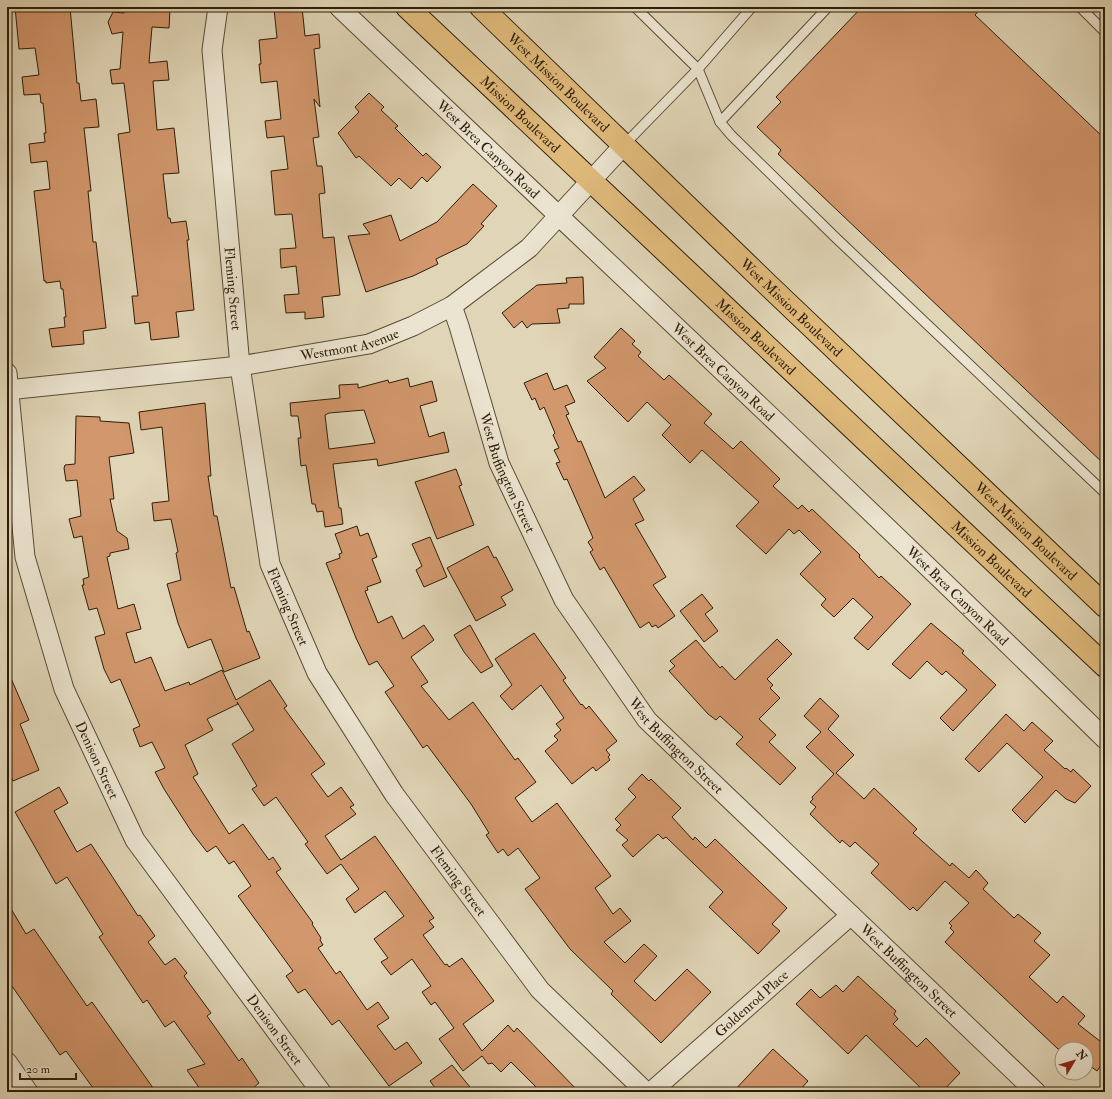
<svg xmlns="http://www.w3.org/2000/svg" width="1112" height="1099" font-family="'IM FELL Double Pica',serif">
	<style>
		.building { fill: #d2976c; stroke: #2e1e08; fill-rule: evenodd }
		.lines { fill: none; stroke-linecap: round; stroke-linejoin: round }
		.lane-casing { stroke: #5a4c34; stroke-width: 11 }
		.street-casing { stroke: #5a4c34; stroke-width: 21 }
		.primary-casing { stroke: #2e1e08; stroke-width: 24 }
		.lane { stroke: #ebe4d0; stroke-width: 9 }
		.street { stroke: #ebe4d0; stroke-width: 19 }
		.primary { stroke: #e0ba7b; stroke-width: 22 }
		.labels { text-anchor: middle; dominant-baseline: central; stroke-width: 4; stroke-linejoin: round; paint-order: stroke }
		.street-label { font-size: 14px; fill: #2e1e08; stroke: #ebe4d0 }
	</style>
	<rect width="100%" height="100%" fill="#e0d5b6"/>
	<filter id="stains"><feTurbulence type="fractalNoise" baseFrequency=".005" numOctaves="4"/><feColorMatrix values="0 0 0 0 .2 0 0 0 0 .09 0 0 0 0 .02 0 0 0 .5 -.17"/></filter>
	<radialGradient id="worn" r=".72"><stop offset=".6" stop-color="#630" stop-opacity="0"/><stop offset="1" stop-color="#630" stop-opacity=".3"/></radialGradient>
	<g class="building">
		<path d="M15,7H70L77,83H79L81,101L96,99L99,127L84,128L91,191H88L93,242H96L106,328L83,331L84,344L52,347L49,329L65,327L64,317H66L63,289H61L60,281L46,283V281H44L34,191L50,189L47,161L31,163L29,144L45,142L44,133H46L43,103H41L40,94L24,95L22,77L39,75L35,48L19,49Z"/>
		<path d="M124,7H156V9L170,10L169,28L152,27L149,63L167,61L169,80L153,81L157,130L174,128L179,173L163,174L168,218H170L171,223L186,221L189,240H187L194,310L176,312L179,337L151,340L149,322L135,324L132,296H138L118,134L130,132L124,83L112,84L110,70L120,69L123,32L112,34L108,22L113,12L124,13Z"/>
		<path d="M302,7L305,36L319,34L320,48L314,49L320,107L314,99L319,137L313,138L317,166H322L325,193L319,194L323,238L334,237L340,295L322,297L324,317L305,319V312L286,313L284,295L299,294L296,266L281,268L280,249L296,248L292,214L275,215L271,171L288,169L284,136L267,138L265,121L281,119L277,81L261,83L259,64H261L259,40L277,38L274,9Z"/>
		<path d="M862,7H982L975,15L1105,139V465L778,154L781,150L757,127L781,102L776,97Z"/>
		<path d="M369,93L384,107L381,110L398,126L395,128L423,156L426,153L441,167L427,182L422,177L411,189L399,178L391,186L359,156L356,158L338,133L359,112L355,107Z"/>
		<path d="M473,184L497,206L481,224L484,226L467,244L436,259L438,264L413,276L366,292L348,236L370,234L363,224L391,215L400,241L437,222Z"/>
		<path d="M583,277L584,304H569V308L557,309L560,323L532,324L527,328L522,321L514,328L502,313L537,285L567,283L566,278Z"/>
		<path d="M621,328L635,341L632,344L641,352L638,356L664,380L669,375L712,414L704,423L733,449L741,441L780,479L773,486L798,509L802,505L809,512L812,509L860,555L859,557L879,578L881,576L911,604L868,650L854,638L873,617L853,598L834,617L821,605L826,599L800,574L821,552L799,530L794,534L789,529L766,554L736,526L759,502L702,450L690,463L662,435L671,425L647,402L628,422L587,381L606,368L594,357Z"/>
		<path d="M547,373L554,390L567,385L575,402L565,406L569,414L566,415L578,442L581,441L605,498L634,476L645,490L633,499L644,520L635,524L666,577L653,585L675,616L658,628L656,625L652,627L649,622L640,628L604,567L600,570L590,552L593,550L588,542L593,538L567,479L564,480L556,463L560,462L554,450L559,448L553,435L555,433L544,407L540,410L535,398L532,400L524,383Z"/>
		<path d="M408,378L410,387L432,381L437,401L420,406L429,437L444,432L449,452L378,466L377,459L333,464L339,508H341L343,524L325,527L323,511L317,512L315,504H312L306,465L301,466L298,438H301L298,416H291L290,403L340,398L339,385L358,384V388L388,380L389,383ZM364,410L375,443L329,449L325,415L329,413Z"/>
		<path d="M205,403L211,476H208L214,516H217L231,588L234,587L247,632L249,631L260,658L224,672L211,639L188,648L178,623L167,584L181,580L176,553L178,552L171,519L154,521L152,503L169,501L162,427L141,430L139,412Z"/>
		<path d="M76,416L100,417V421L129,423L134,453L109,457L114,499H110L117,531L127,538L129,549L110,553V556L107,557L118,609L134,604L141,629L126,633L135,663L151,657L165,691L189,682L190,685L222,670L236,700L270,680L287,706L284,708L325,764L311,774L328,797L341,787L354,805L350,807L356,814L325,836L341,860L375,836L434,918L429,921L434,927L423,935L445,965L447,964L449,967L462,958L494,1001L463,1024L482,1051L508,1025L514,1032L517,1028L579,1092H541L511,1062L501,1072L492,1063L488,1064L482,1056L463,1071L439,1039L454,1028L435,1002L431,1005L422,992L431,986L412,959L391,975L381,962L388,958L374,939L404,916L385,891L355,913L346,899L359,889L341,864L327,874L305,844L308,842L276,797L264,806L252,789L257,786L232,744L254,730L237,702L238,704L207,719L213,730L185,745L198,774L193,777L229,834L243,824L269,860L273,857L281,869L276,872L313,923L312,924L321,938L320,940L323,945L318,948L336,974L340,971L367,1010L378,1002L389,1018L377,1026L395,1050L407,1042L422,1063L389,1086L339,1020L332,1025L305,989L298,993L286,976L293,971L238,896L251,886L234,861L229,864L216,846L207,852L193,834L164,789L155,772L165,768L152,742L140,747L133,729L140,726L120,679L111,683L104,669L95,637L105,634L97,608L89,610L82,585H84L83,579L89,577L82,536L74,538L69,519L81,516L77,480L66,481L64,468L65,465L75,464Z"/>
		<path d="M456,469L462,485L459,486L474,525L437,539L415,482Z"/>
		<path d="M357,526L360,536L368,533L377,557L372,559L381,582L367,587L368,590L365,591L378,623L392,616L403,639L424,625L434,640L411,657L428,682L421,686L449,720L473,702L515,760L518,758L536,782L515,798L532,822L557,803L611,876L595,888L613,914L620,908L631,921L604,942L625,963L644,944L657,956L634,981L655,1001L687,969L711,992L661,1043L611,994L613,991L570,949L525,889L540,878L518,848L508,856L503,849L498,853L486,835L489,833L471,804L427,745L423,748L385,692L394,686L377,661L369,665L356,638L326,563L340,558L339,554L342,553L335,534Z"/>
		<path d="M430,537L447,577L424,587L416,570L422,566L412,544Z"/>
		<path d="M488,546L494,558L496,557L513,590L501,597L506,605L476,621L447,568Z"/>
		<path d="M702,594L713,608L705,614L718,631L704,642L680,611Z"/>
		<path d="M931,623L964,651L962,653L996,685L953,731L940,718L967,690L946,671L942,675L927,661L910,679L892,664Z"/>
		<path d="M470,625L493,666L481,673L464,652L454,635Z"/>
		<path d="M534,633L566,678L563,680L581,705L582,704L586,709L589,706L617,741L606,750L610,755L608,757L610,760L596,771L593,767L572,784L545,751L558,740L554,736L561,730L556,724L564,718L541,685L512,710L500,696L512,685L495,659Z"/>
		<path d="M777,639L792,654L767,679L773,685L770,688L780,698L759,719L776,735L769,742L796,768L780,785L736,744L743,737L720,716L716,720L708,714L669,671L675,666L670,661L696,640L720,668L722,666L735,680Z"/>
		<path d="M7,669L29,720L20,724L39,770L13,781L7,767Z"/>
		<path d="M820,698L839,716L828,729L854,755L836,773L864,799L874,788L917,829L913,833L950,866L952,863L969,878L976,870L988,883L983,889L1014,918L1018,914L1041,933L1034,941L1050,955L1029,977L1057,1003L1063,996L1085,1016L1078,1024L1105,1045V1060L1097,1071L1086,1063V1049H1058L945,942L954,932L950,928L952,926L949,923L969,903L945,881L917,911L913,907L910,910L871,873L879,864L855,842L850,847L842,840L840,843L810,814L816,807L810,802L813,799L812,797L834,774L806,747L821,732L804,716Z"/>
		<path d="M1006,714L1024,731L1032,722L1053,741L1044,750L1065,769L1066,768L1071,772L1073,769L1091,786L1075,803L1066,799L1056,790L1025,823L1012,810L1043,777L1007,743L979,772L965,759Z"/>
		<path d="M642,774L649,781L651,779L681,808L672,817L693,840L695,837L706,848L715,839L787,908L772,924L780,931L758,954L709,907L723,892L666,837L663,839L658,834L633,857L622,845L628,840L616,830L621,825L615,819L636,797L628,789Z"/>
		<path d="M59,787L68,803L54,811L77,852L91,844L138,916L140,915L155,936L148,942L165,965L175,958L187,973L184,976L211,1013L207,1016L239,1061L242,1058L259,1083L248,1092H202L187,1070L205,1064L174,1021L165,1027L147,1000L143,1003L99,937L103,934L67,877L56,884L15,812Z"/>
		<path d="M7,902L26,934L34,929L87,1006L92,1002L156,1092H96L66,1051L60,1055L7,979Z"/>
		<path d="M858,976L896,1011L894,1014L898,1019L893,1024L917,1047L926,1038L960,1073L942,1092H925L866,1035L848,1054L796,1004L811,989L820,998L836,985L843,992Z"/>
		<path d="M773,1049L808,1081L798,1092H733Z"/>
		<path d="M452,1065L474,1092H438L430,1081Z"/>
	</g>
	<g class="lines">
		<defs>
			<g id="lane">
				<path d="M635,7L698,69L720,122L731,135L836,238L1105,493"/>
				<path d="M1080,7L1105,32"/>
				<path d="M720,122L828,7"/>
				<path d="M623,146L698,69L752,7"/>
			</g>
			<g id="street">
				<path id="s1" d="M218,7L212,50L240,366L270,564L317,673L394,794L540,990L646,1092"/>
				<path id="s2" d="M339,7C594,251 853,491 1105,739"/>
				<path id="s3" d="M452,306L459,326L499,463L564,600L647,720L1036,1092"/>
				<path id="s4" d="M7,373L25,557L64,689L135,840L321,1092"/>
				<path id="s5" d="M7,390L240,366L369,344L413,326L452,306L529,248L623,146"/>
				<path d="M7,1062L28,1092"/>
				<path id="s6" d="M651,1092L851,915"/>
			</g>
			<g id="primary">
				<path id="s7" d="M407,7L1105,666"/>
				<path id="s8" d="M481,7L768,285L1105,606"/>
			</g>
		</defs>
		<use href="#lane" class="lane-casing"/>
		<use href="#street" class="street-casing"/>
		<use href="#primary" class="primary-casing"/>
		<use href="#lane" class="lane"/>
		<use href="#street" class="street"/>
		<use href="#primary" class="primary"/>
	</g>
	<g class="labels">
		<g class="street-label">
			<text stroke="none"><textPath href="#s8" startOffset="108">West Mission Boulevard</textPath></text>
			<text stroke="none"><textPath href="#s7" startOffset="156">Mission Boulevard</textPath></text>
			<text stroke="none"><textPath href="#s2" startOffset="206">West Brea Canyon Road</textPath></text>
			<text stroke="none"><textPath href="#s1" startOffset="283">Fleming Street</textPath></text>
			<text stroke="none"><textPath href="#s8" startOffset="432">West Mission Boulevard</textPath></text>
			<text stroke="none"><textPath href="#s7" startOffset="480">Mission Boulevard</textPath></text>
			<text stroke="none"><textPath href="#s5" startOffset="346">Westmont Avenue</textPath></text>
			<text stroke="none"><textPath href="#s2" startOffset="530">West Brea Canyon Road</textPath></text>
			<text stroke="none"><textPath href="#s3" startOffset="176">West Buffington Street</textPath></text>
			<text stroke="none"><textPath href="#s8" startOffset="756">West Mission Boulevard</textPath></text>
			<text stroke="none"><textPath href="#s7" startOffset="804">Mission Boulevard</textPath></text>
			<text stroke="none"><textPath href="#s2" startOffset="854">West Brea Canyon Road</textPath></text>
			<text stroke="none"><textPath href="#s1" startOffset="607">Fleming Street</textPath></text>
			<text stroke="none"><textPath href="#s3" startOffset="500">West Buffington Street</textPath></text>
			<text stroke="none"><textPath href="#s4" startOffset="401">Denison Street</textPath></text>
			<text stroke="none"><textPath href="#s1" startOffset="931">Fleming Street</textPath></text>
			<text stroke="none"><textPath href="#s3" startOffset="824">West Buffington Street</textPath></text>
			<text stroke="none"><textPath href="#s6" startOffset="134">Goldenrod Place</textPath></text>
			<text stroke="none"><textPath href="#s4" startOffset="725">Denison Street</textPath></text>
		</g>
	</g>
	<rect width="1112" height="1099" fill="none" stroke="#e0d5b6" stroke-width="24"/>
	<rect x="8" y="8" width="1096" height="1083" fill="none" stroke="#2e1e08" stroke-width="2"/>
	<rect x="12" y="12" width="1088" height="1075" fill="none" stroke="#2e1e08"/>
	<g transform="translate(1074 1061) rotate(52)"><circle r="19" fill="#ebe4d0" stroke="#9f9580"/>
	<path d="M0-3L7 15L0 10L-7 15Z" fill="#8f2418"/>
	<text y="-6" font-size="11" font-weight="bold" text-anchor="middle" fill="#2e1e08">N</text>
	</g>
	<path d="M20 1073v6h56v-6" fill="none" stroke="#2e1e08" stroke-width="2"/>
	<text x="26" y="1073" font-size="12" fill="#2e1e08" stroke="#ebe4d0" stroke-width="3" paint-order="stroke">20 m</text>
	<rect width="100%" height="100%" filter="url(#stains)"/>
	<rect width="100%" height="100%" fill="url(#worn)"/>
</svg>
